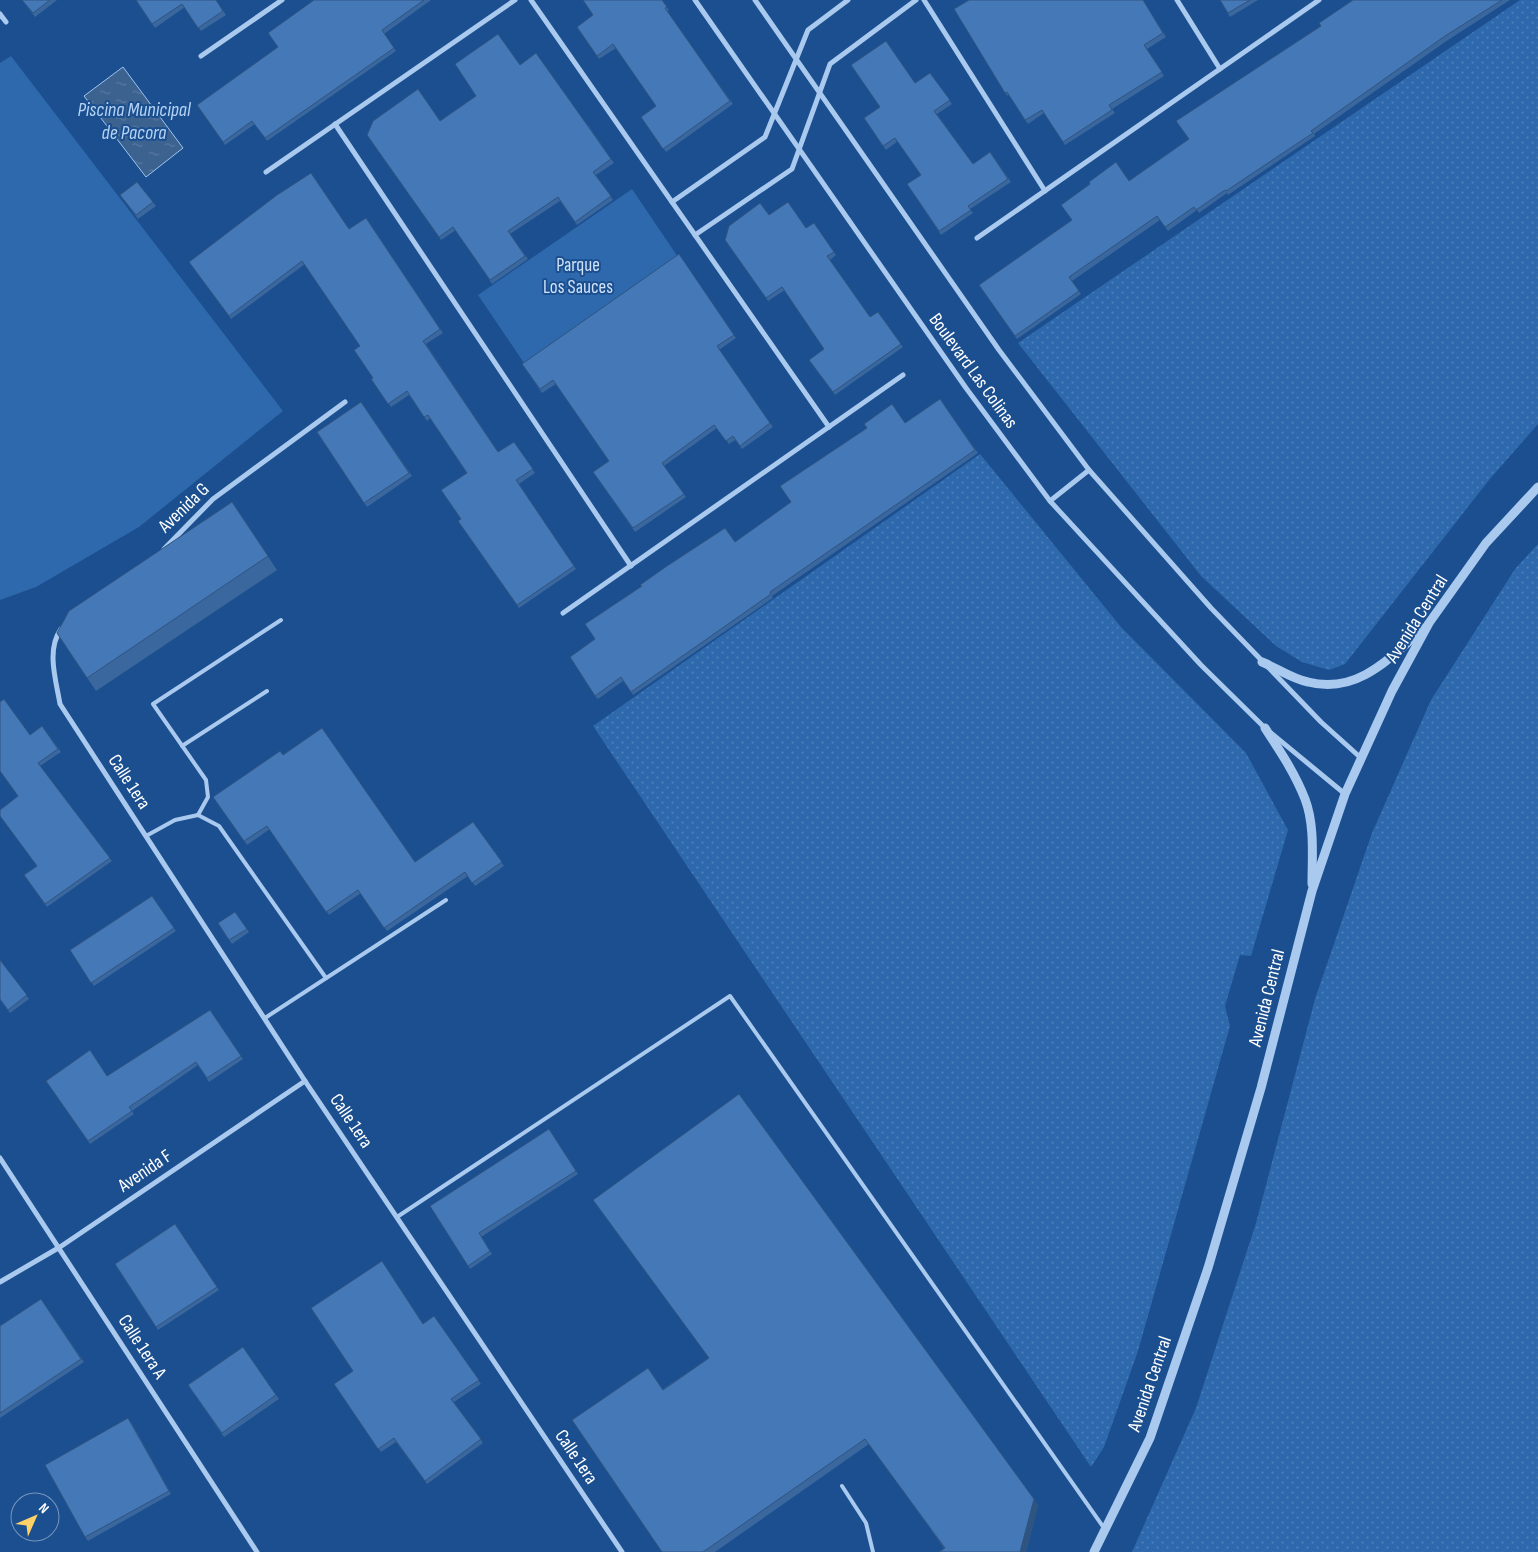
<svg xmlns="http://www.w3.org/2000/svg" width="1538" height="1552" font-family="'Sofia Sans Condensed',sans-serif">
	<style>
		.grass { fill: url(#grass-dots) }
		.park { fill: #2e69ad }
		.water { fill: url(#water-ripples); stroke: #9cc4f0 }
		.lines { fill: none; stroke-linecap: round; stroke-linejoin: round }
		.service { stroke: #a9c9ee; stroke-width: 4 }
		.minor { stroke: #a9c9ee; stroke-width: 5 }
		.tertiary { stroke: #a9c9ee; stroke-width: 9 }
		.wall { fill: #3a679d }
		.shaded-wall { fill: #305480 }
		.building { fill: #4478b7; stroke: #305480 }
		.labels { text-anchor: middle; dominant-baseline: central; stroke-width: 4; stroke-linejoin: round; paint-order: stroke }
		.park-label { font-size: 19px; fill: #cfe3fa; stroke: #1b4f8f }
		.street-label { font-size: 19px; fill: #fff; stroke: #1b4f8f }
		.water-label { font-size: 20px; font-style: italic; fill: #b5d3f5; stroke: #1b4f8f }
	</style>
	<defs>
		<pattern id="grass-dots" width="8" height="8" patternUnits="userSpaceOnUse" patternTransform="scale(1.25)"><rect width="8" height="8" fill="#2e69ad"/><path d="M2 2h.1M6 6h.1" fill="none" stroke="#4d80b9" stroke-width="1.8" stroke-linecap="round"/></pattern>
		<pattern id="water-ripples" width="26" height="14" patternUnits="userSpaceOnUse" patternTransform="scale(1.25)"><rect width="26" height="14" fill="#3c6290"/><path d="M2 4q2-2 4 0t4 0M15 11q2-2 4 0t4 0" fill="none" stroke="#597aa1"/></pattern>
	</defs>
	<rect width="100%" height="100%" fill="#1b4f8f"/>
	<g class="grass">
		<path d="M1520,0H1538V424L1489,480L1345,664L1329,670L1302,662L1276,646L1201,576L1018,343Z"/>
		<path d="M980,454L1121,627L1246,753L1288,830L1251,956L1240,955L1225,1006L1230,1026L1138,1351L1104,1447L1091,1467L593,726Z"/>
		<path d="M1538,544V1552H1132L1196,1408L1256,1223L1315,999L1372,833L1431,700L1515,569Z"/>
	</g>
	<g class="park">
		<path d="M11,56L283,411L139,527L36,587L0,600V63Z"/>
		<path d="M632,189L678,257L524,363L478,295Z"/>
	</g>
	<path class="water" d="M123,67L183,148L146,177L84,96Z"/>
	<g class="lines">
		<g class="service">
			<path d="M182,746L267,691"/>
			<path d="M198,815L208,797L206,780L153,704L281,620"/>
			<path d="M146,836L175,820L198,815L219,826L326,978"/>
			<path d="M265,1018L446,900"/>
			<path d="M397,1217L730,996L1104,1528"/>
			<path d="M842,1486L866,1523L873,1552"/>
		</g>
		<g class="minor">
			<path d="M531,0L829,427"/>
			<path d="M695,0L966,388L1050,501L1201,665L1265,728L1345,794"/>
			<path d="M755,0L999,350L1089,470L1211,608L1321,722L1361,758"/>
			<path d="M924,0L1045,191"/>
			<path d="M1177,0L1220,69"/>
			<path d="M0,14L6,22"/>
			<path d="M201,56L282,0"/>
			<path d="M335,124L631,566"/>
			<path d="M266,172L515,0"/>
			<path d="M672,202L765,137L808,30L848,0"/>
			<path d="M695,235L792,169L830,64L916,0"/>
			<path d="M977,238L1319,0"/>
			<path d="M1050,501L1089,470"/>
			<path d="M164,549L213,499L345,402"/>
			<path d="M563,613L903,375"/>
			<path d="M61,629C46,650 56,680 60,704L305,1081L622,1552"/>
			<path d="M0,1158L257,1552"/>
			<path d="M0,1282L60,1247L305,1081"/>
		</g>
		<g class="tertiary">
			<path d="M1262,662C1277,668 1292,679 1308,682C1357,695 1390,658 1424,628"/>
			<path d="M1265,728C1280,751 1295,773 1305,799C1315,825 1312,857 1312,884"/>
			<path d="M1094,1552L1150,1438L1208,1268L1261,1088L1312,891L1345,794L1392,691L1429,623L1486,543L1538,487"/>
		</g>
	</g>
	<g class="wall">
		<path d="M22,0H57L35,17Z"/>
		<path d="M136,0H216L226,15L201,31L185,7L155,28Z"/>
		<path d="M314,0H431L384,34L396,51L267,141L255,124L225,145L197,105L278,47Z"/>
		<path d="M662,0L669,10L667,12L733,104L666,152L641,117L656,106L616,48L599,59L577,27L593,15Z"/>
		<path d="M1143,0L1166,37L1147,49L1164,76L1112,109L1115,113L1065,145L1044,113L1028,124L1009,95L1008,96L1005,93Z"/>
		<path d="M1220,0H1258L1230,17Z"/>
		<path d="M1353,0H1510L1448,40L1314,134L1315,136L1228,195L1227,193L1199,213L1197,210L1168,231L1160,220L1072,281L1081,294L1017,339L979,285L1189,139L1321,26Z"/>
		<path d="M520,65L588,125L614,163L596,175L613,200L577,225L560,201L510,234L528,259L492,284L456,230L441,240L367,135L440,121Z"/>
		<path d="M930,73L952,104L937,114L973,164L990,152L1011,182L970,209L973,213L941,235L907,184L921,175L898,141L886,150L864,118Z"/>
		<path d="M137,182L156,206L138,219L120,195Z"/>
		<path d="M769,215L806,228L814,223L836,255L830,260L870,317L878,312L903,347L835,395L809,360L824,349L785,290L768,301L725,240Z"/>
		<path d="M366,218L443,333L426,344L498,452L514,442L535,473L519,484L576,569L519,608L458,521L461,519L467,473L430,418L427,421L409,395L391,407L371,379L373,378L360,346L305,264L231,319L189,262L349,229Z"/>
		<path d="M679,254L736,338L719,350L773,427L742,449L735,440L729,444L717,428L664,466L686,497L635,532L593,472L609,461L556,384L542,393L522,364Z"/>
		<path d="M940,399L978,453L772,596L773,598L633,695L623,681L598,699L595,696L735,542Z"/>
		<path d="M361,402L412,476L367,507L317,432Z"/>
		<path d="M232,502L277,570L96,691L57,633Z"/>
		<path d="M42,726L61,752L40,766L112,861L47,907L24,875L37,866L18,796L30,735Z"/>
		<path d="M283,755L415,862L473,822L504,866L475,886L468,876L387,931L361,893L329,915L270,829L247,845L213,797Z"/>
		<path d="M152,896L176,931L94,986L70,950Z"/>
		<path d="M235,912L249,932L232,944L218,923Z"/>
		<path d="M0,960L29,999L10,1013L0,1000Z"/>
		<path d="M210,1010L243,1059L209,1082L198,1065L132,1111L134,1114L90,1144L46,1081L107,1076Z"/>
		<path d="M549,1129L578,1174L481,1237L492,1254L470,1269L430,1206Z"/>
		<path d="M175,1224L219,1290L158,1330L115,1264Z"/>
		<path d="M41,1299L84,1362L0,1418V1326Z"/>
		<path d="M434,1316L481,1384L454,1402L483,1443L427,1484L396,1442L381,1452L334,1384Z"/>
		<path d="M243,1347L279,1399L224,1437L188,1385Z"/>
		<path d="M709,1358L1038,1505L1026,1552H939L944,1548L869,1444L715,1552H662L663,1389Z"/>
		<path d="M131,1422L171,1494L88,1541L85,1537Z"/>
	</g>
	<path class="shaded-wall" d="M1034,1499L1038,1505L1026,1552H1020Z"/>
	<g class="building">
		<path d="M22,0H50L33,13Z"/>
		<path d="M136,0H216L223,11L198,28L182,4L152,24Z"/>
		<path d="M314,0H424L382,30L394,48L265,138L252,121L223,142L197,105L278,47L268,33Z"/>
		<path d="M583,0H662L667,7L665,8L730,101L663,149L641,117L656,106L613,44L597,56L577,27L593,15Z"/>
		<path d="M969,0H1143L1163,33L1144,45L1162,72L1109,105L1112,110L1063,142L1042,110L1025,120L1007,92L1005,93L954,9Z"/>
		<path d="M1220,0H1250L1228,13Z"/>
		<path d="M1353,0H1502L1445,36L1311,131L1313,133L1226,191L1225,190L1196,210L1194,207L1165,227L1157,216L1069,277L1079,291L1015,336L979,285L1072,220L1061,205L1090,184L1089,182L1116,162L1129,181L1189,139L1176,121L1321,26L1319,23Z"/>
		<path d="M498,34L520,65L536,53L585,122L611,159L593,172L611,196L575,222L558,197L508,231L525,256L490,280L453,227L439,237L367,135L373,121L418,89L440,121L476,96L455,64Z"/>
		<path d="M886,41L915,83L930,73L950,100L934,111L973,164L990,152L1008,179L968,206L971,210L939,231L907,184L921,175L895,138L883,146L864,118L880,107L851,65Z"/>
		<path d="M311,173L349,229L366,218L440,329L423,341L498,452L514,442L533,469L516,480L574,566L517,605L458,521L461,519L441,490L467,473L428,415L424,417L407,391L388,404L371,379L373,378L354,350L360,346L302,261L229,316L189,262L277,195Z"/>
		<path d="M137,182L153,202L136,215L120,195Z"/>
		<path d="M788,202L806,228L814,223L834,252L827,256L870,317L878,312L901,344L833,392L809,360L824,349L782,287L766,298L725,240L729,226L760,203L769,215Z"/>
		<path d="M679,254L734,335L717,346L770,423L740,446L733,436L726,441L714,425L662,463L684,494L633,528L593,472L609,461L553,380L540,389L522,364Z"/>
		<path d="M940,399L975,450L770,592L771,594L631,692L621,677L595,696L570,657L595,639L585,624L642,586L640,585L667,566L725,528L735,542L791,502L780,486L867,428L864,424L892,404L905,423Z"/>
		<path d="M361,402L409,473L364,503L317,432Z"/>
		<path d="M232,502L268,556L87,678L57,633L69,611Z"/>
		<path d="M4,699L30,735L42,726L58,749L38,763L110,858L45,904L24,875L37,866L0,816V810L18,796L0,771V702Z"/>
		<path d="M322,728L415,862L473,822L502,862L472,883L465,872L384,928L358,890L326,912L267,826L244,841L213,797L280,751L283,755Z"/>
		<path d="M152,896L174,928L91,983L70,950Z"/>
		<path d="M235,912L247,929L229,940L218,923Z"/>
		<path d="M0,960L27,995L8,1010L0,999Z"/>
		<path d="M210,1010L241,1056L207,1078L196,1062L129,1107L132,1111L88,1141L46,1081L90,1050L107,1076Z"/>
		<path d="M739,1094L1034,1499L1020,1552H939L945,1548L865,1439L703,1552H662L572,1420L648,1368L663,1390L709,1358L593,1200Z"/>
		<path d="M549,1129L576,1171L479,1233L490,1251L468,1266L430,1206Z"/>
		<path d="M175,1224L217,1287L156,1327L115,1264Z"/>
		<path d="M382,1261L423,1324L434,1316L479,1380L451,1399L481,1439L425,1481L394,1438L378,1449L334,1384L353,1371L311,1308Z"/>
		<path d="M41,1299L81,1359L0,1413V1326Z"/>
		<path d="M243,1347L276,1395L222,1433L188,1385Z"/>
		<path d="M128,1418L169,1491L85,1537L45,1465Z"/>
	</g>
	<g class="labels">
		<g class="park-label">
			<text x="578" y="265">Parque<tspan x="578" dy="22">Los Sauces</tspan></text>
		</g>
		<g class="street-label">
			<text transform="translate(973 371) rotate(54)">Boulevard Las Colinas</text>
			<text transform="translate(184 508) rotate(-44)">Avenida G</text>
			<text transform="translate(1417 619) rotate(-58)">Avenida Central</text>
			<text transform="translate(129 782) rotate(57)">Calle 1era</text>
			<text transform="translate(1267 998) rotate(-76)">Avenida Central</text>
			<text transform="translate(351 1121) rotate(56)">Calle 1era</text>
			<text transform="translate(145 1171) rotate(-34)">Avenida F</text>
			<text transform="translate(142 1347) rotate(57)">Calle 1era A</text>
			<text transform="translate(1150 1384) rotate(-71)">Avenida Central</text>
			<text transform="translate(576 1457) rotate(56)">Calle 1era</text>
		</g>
		<g class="water-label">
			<text x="134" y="110">Piscina Municipal<tspan x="134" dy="23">de Pacora</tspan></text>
		</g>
	</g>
	<g transform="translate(35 1517) rotate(45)"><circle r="24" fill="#1b4f8f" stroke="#7695bc"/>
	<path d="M0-4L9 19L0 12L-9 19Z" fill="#ffd166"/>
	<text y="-8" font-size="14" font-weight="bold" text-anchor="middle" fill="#ffffff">N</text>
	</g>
</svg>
